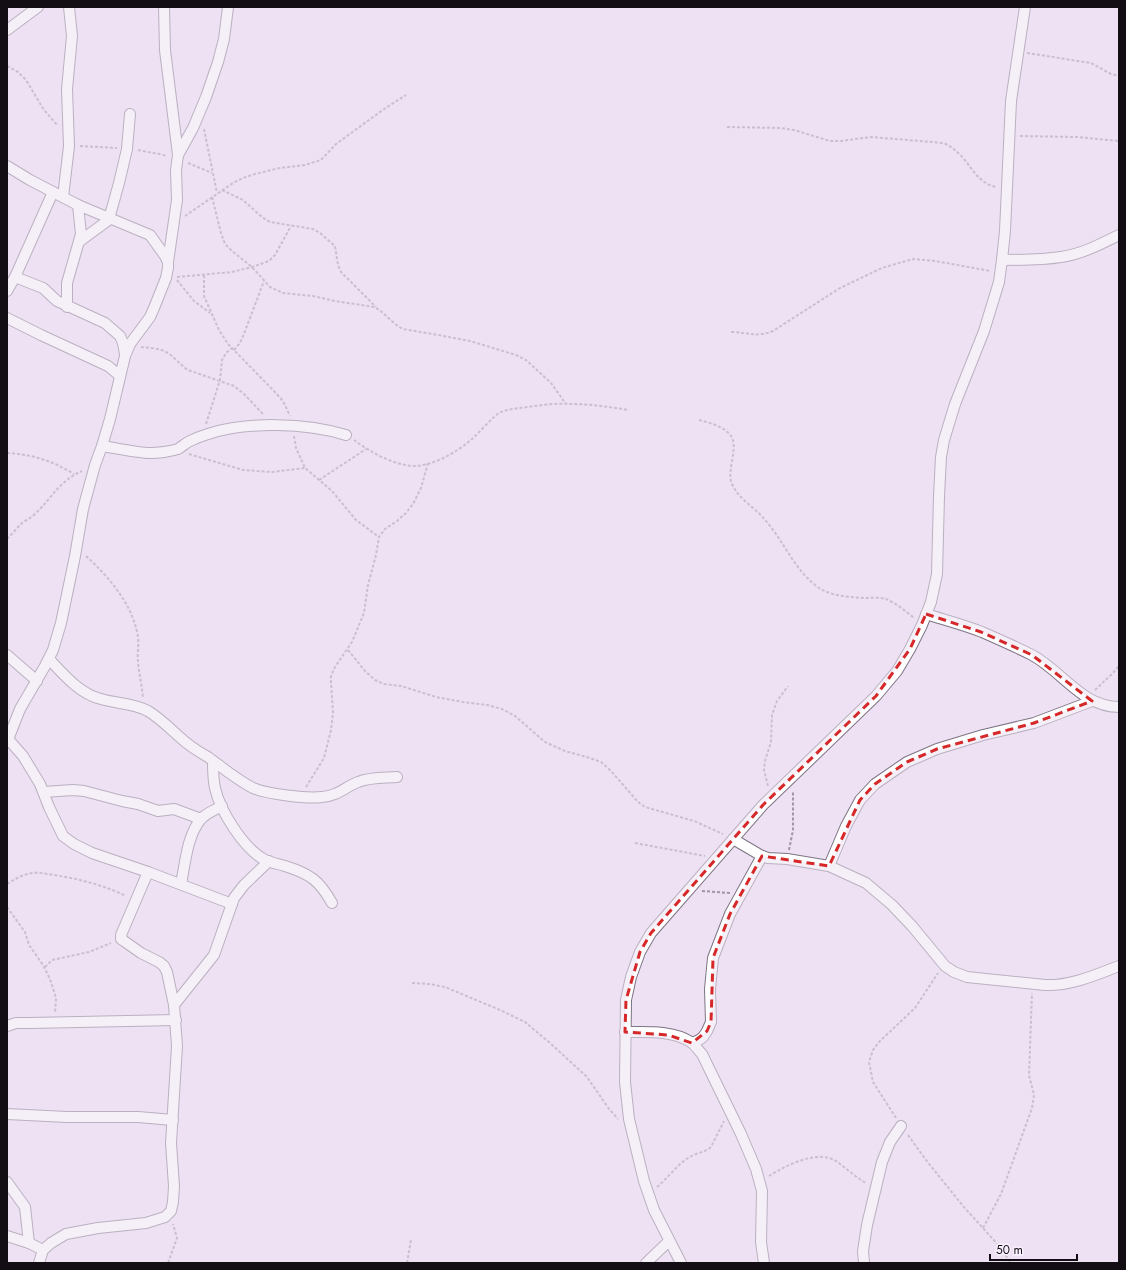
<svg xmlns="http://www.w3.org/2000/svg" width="1126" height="1270" font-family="Jost,sans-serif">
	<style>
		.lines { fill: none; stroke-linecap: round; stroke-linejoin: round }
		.minor-casing { stroke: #7e7484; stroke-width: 12 }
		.path { stroke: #a096a4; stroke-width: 2; stroke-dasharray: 3 2; stroke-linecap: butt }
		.minor { stroke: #fff; stroke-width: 10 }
		.marked { fill: none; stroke: #d62828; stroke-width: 3; stroke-dasharray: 8 5; stroke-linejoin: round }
	</style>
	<rect width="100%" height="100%" fill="#ede1f3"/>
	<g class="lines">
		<defs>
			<g id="minor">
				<path d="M164,7L165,50L178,155"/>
				<path d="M7,30L38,7"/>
				<path d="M7,166L30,180L78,205L150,235L165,256L168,262V268L166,278L154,308L150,317L130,344L125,356L110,419L102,446L95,465L83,509L75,556L61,623L53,650L45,666L20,709L7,742"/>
				<path d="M63,197L69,146L67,89L72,36L69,7"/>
				<path d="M109,219L119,183L127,149L130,114"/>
				<path d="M80,241L110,219"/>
				<path d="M1002,260C1022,260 1042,260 1061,257C1082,254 1101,244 1119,235"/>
				<path d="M168,262L177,200L176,170L178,155L193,128L206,97L218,62L224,39L228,7"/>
				<path d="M15,277L43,288L57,301L105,323L120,336L123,343L125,354"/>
				<path d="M7,291L15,277L53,192"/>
				<path d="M67,307V283L81,234L78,205"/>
				<path d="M7,318L41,335L108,366L120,376"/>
				<path d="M102,446C116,448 137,453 150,453C157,453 171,451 178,449C181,447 185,444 188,442C194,439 201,436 208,434C247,421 307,423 346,435"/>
				<path d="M926,614C945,620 964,625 982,632C998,639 1016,647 1032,655C1062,671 1082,707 1119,707"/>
				<path d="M7,655L37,681"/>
				<path d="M49,659C64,675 80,694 101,699C118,704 133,703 148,711C163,720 175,734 188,744C194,749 201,753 208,757C223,768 237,780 253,788C267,794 307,799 322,797C338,796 345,787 358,782C370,777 384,778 397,777"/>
				<path d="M8,739L23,756L40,784L49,807L63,836L74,844L92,853L148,872L232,904"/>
				<path d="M213,761C213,770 213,779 215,788C220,811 244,849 265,860C271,863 279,864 285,866C310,874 319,880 332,903"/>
				<path d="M44,792L73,790L84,791L122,801L138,804L158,811L174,809L201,819"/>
				<path d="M733,839L762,856L768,858L787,859L829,866L866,883L892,905L912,926L945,966L954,972L967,977L1045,985C1071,986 1095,975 1119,966"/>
				<path d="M829,866L846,826L860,800L875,784L907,762L937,749L983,735L1034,723L1092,701"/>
				<path d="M181,884C185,865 187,835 201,819C206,813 215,810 222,806"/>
				<path d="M174,1005L214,955L234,898L244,885L269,861"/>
				<path d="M7,1026L16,1023H30L176,1020"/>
				<path d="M625,1032C646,1032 672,1030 691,1042C695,1045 698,1050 702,1054L741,1134L756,1169L762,1191L761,1242L764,1263"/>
				<path d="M692,1043L699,1040L703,1037L707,1031L711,1022L710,989L713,958L730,914L762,856"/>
				<path d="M7,1114L67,1117H138L173,1120"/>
				<path d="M7,1182L25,1207L29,1243"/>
				<path d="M7,1236L29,1243L43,1250"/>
				<path d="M39,1263L43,1250L51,1243L66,1234L98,1228L146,1223L165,1217L171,1211L173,1202L174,1186L171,1143L177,1046L174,1005L167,972L164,966L159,962L141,953L124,941L121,939V935L148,872"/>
				<path d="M646,1263L669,1241"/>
				<path d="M681,1263L654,1210L644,1181L629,1119L625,1082L626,1000L631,977L640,952L651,933L763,805L876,696L897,671L910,649L922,625L931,602L937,574L939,496L941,457L944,440L955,404L984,331L999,282L1002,260L1005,231L1011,101L1025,7"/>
				<path d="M864,1263L863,1251L867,1225L882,1162L890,1142L901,1126"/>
			</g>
		</defs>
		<use href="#minor" class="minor-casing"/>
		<g class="path">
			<path d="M1027,53L1091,63L1111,74L1119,76"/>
			<path d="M7,66L18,72L26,80L44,110L58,126"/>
			<path d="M727,127L781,128L794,130L830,141H841L871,137L944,143C952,147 958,152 964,159C974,171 979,183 996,187"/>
			<path d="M204,129L217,193"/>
			<path d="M1020,136L1077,137L1119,141"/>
			<path d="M80,146L117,148"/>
			<path d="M138,150L159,154L167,156"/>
			<path d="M188,163L212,173"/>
			<path d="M222,190L243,200L262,217L270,222L313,229L320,233L335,246L338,265L341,272L376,307"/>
			<path d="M212,197L221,233L225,244L232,251L252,267L270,287L283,293L313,296L335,301L374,307C385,312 392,324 403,329L438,335L470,341L516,355L526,360L551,383L566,404"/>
			<path d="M185,216L233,183L243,178L255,174L280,168L305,165L321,160L336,144L387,107L406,95"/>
			<path d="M204,275V296L219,330L228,344L274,391L283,401L290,416"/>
			<path d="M177,277L232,272L252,267L269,261L275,255L291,226"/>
			<path d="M177,280L194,301L210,313"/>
			<path d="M731,332C748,332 756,338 773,331L840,288L882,268L899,263L913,259L935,261L991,271"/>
			<path d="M141,347C149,348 159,348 166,352C174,356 180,365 188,370L234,386L244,394L263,414"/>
			<path d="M234,350L239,344L242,339L264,281"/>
			<path d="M699,420C710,423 724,426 731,436C739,448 726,471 732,484C739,500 755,507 765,520C784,541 792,566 815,585C828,596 848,597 864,598C871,598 879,597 886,599C894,602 907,612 914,618"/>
			<path d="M206,424L220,380L222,360L226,353L232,348"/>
			<path d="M294,436L296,448L305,468L332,491L356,520L379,537"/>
			<path d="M354,440C370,452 395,466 415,466C435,465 457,452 472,439C479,433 494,415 501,412C510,409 519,408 528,407C542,405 556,403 570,404C590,404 609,407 628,410"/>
			<path d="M7,453C31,454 53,461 74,474"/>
			<path d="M189,454L243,470L272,472L305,468"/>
			<path d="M319,480L366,449"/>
			<path d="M7,539C12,534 17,528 22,523C26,520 31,518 35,514C52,498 59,481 82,471"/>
			<path d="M86,556C110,578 133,605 138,637C139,646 137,654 138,662C139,674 142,686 143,698"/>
			<path d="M348,650L365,671L375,680L384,684L401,686L436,697L463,702L487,705L502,709L515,716L545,742L565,751L590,758L601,762L611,771L638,802L645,807L694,821L723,834"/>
			<path d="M1095,690L1112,674L1119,666"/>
			<path d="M768,786L764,770L765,761L771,742L772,715L777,701L788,686"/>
			<path d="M306,787L324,758L331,730L333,713L331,682V676L335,667L352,642L364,613L368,585L376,555L379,537L385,529L397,521L406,513L413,504L421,488L428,463"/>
			<path d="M635,843L705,856"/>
			<path d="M789,850L793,830V791"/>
			<path d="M7,884C15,879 23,874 33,873C40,872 47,874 54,875C80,879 103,885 126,896"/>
			<path d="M702,891L730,893"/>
			<path d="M7,907L25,932L29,945L43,965L50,979L56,998L55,1013"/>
			<path d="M45,967L52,960L89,952L111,943"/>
			<path d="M412,983L429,984L445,987L500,1010L525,1022L550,1043L587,1077L609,1109L618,1119"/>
			<path d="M896,1118L873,1082L869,1062L873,1050L879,1042L915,1008L938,973"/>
			<path d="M908,1135L926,1160L963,1206L1000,1247L1011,1263"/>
			<path d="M769,1176C785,1166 817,1149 836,1161C846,1168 855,1177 866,1183"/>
			<path d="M657,1187C668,1178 676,1166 688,1158C695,1153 704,1153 711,1147L724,1121"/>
			<path d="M983,1228L1001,1194L1032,1108L1034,1095L1029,1075L1032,993"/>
			<path d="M168,1263L177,1238L173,1224"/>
			<path d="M407,1263L411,1240"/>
		</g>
		<use href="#minor" class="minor"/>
	</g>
	<path d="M0 0H1126V1270H0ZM926,614L981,632L1032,655L1092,701L1034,723L937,749L907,762L875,784L860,800L829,866L762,856L730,914L713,958L711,1022L707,1031L692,1043L668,1035L625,1032L626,1000L640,952L651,933L763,805L876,696L910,649Z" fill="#ede1f3" fill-opacity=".55" fill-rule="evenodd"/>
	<path class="marked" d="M926,614L981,632L1032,655L1092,701L1034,723L937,749L907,762L875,784L860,800L829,866L762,856L730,914L713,958L711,1022L707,1031L692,1043L668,1035L625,1032L626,1000L640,952L651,933L763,805L876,696L910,649Z"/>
	<rect width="1126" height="1270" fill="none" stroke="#120e14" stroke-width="16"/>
	<path d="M990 1254v6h87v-6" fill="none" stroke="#120e14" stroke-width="2"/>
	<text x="996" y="1254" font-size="12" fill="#120e14" stroke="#f9f0fe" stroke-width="3" paint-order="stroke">50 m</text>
</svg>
